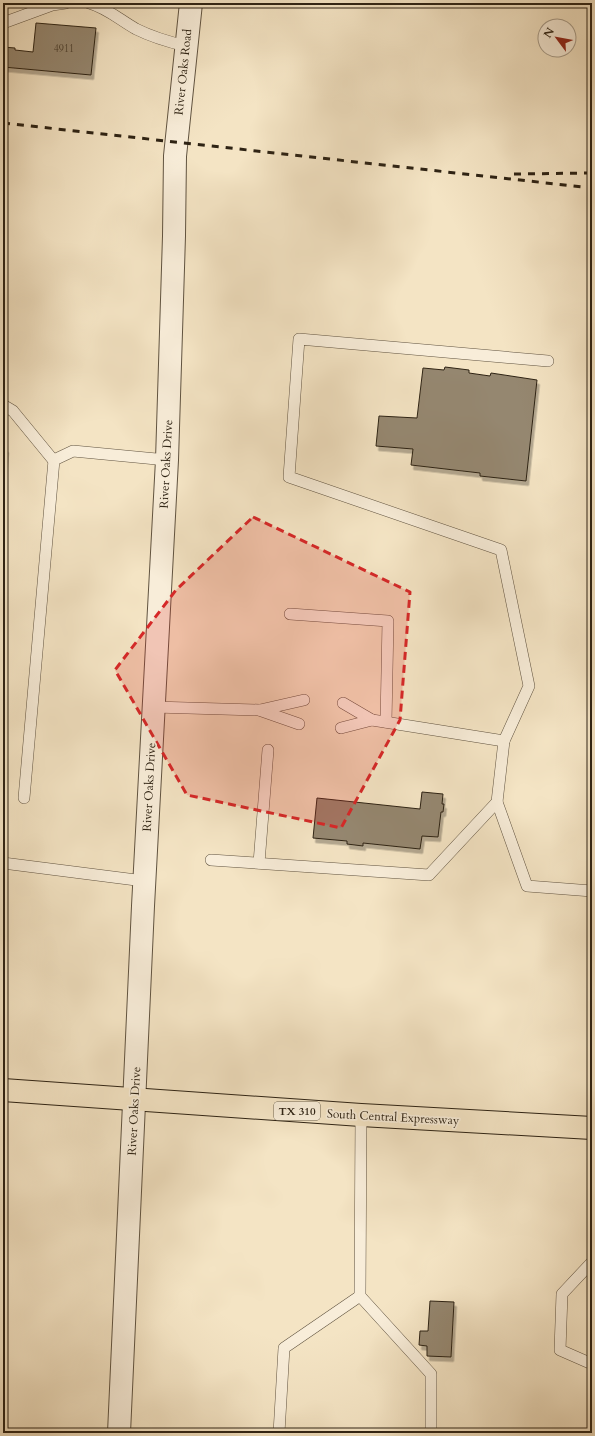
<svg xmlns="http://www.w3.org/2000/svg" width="595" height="1436" font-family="Cardo,serif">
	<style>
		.building { fill: #958770; stroke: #2e2314; filter: url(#shadow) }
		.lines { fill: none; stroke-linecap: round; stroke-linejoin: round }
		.service-casing { stroke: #605340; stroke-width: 12 }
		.minor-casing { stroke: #605340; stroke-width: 24 }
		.primary-casing { stroke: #2e2314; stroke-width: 24 }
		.service { stroke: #f8edd9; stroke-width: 11 }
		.minor { stroke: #f8edd9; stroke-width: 22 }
		.primary { stroke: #f4e4c4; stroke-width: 22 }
		.rail { stroke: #2e2314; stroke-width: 3; stroke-dasharray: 7 7; stroke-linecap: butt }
		.marked { fill: #d62828; fill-opacity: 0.2; stroke: #d62828; stroke-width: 3; stroke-dasharray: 8 5; stroke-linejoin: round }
		.labels { text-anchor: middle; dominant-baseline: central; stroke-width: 3.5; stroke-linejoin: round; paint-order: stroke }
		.number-label { font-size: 10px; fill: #483c2b }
		.shield { fill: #f8edd9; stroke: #6b604f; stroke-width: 1 }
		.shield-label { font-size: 11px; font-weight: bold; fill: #2e2314 }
		.street-label { font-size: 12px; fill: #2e2314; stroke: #f8edd9 }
	</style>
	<defs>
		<filter id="shadow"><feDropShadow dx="2.5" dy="4.5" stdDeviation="0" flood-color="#0004"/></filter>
	</defs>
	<rect width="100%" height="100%" fill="#f4e4c4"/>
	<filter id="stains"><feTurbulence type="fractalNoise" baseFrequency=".005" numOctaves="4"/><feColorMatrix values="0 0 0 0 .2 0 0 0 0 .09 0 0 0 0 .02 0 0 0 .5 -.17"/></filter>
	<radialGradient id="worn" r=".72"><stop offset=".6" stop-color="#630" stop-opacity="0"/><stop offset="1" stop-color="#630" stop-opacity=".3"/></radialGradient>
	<g class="building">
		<path d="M36,23L96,28L91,75L3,67V47L15,48V50L33,52Z"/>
		<path d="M445,367L469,370V373L490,376L491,373L537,380L526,481L480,476V473L411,465L413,449L376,446L379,416L417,418L423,368L444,370Z"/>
		<path d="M3,448H6L3,481Z"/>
		<path d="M422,792L443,794L442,804H444L443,812H441L438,837L422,836L420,849L363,843V846L347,844V841L313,838L317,798L420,809Z"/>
		<path d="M430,1301L454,1302L451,1357L427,1356V1346L419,1345L420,1331H428Z"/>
	</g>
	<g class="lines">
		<defs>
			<g id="service">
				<path d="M89,3C107,8 120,20 136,29C152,37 169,42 186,46"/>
				<path d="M3,23L52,5L66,3"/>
				<path d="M3,405L13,411L54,461"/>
				<path d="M290,614L388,621L386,722"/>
				<path d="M343,703L372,720"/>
				<path d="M154,707L259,710L299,724"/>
				<path d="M260,710L304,700"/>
				<path d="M341,728L372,720L504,741L529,686L501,550L289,477L299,339L548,361"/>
				<path d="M24,798L54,460L73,451L167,460"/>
				<path d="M497,802L527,886L592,891"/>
				<path d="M211,860L429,875L497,802L504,741"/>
				<path d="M3,863L144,881"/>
				<path d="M259,863L268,750"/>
				<path d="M361,1115L360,1296L431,1374V1433"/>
				<path d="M592,1262L562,1294L560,1350L592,1364"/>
				<path d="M279,1433L284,1348L360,1296"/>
			</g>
			<path id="minor" d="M119,1433L143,906L167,460L174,236L175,156L191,3"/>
			<path id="primary" d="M3,1090L361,1115L592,1128"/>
		</defs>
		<use href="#service" class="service-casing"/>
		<use href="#minor" class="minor-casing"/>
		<use href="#primary" class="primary-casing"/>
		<use href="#service" class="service"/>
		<use href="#minor" class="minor"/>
		<use href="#primary" class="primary"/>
		<g class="rail">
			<path d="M3,123L592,188"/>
			<path d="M514,174L592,173"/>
		</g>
	</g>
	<path class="marked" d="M253,517L410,592L400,720L341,828L187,795L115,670L176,590Z"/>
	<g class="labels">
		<g class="number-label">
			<text x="64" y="49">4911</text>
		</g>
		<rect class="shield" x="274" y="1102" width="46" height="18" rx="3"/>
		<g class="shield-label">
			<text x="297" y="1111">TX 310</text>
		</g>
		<g class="street-label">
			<text transform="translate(183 72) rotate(-84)">River Oaks Road</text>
			<text transform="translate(166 464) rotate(-87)">River Oaks Drive</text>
			<text transform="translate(149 787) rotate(-87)">River Oaks Drive</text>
			<text transform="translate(134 1111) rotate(-87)">River Oaks Drive</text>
			<text transform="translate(393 1117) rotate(3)">South Central Expressway</text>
		</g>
	</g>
	<rect width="595" height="1436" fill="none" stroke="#f4e4c4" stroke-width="16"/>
	<rect x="4" y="4" width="587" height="1428" fill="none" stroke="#2e2314" stroke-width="2"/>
	<rect x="8" y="8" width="579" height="1420" fill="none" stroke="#2e2314"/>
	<g transform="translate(557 38) rotate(302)"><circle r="19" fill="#f8edd9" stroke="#a79c8a"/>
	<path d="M0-3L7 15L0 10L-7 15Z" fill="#8f2418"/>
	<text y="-6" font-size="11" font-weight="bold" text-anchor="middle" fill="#2e2314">N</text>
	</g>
	<rect width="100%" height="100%" filter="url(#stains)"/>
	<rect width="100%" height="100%" fill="url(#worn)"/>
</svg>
